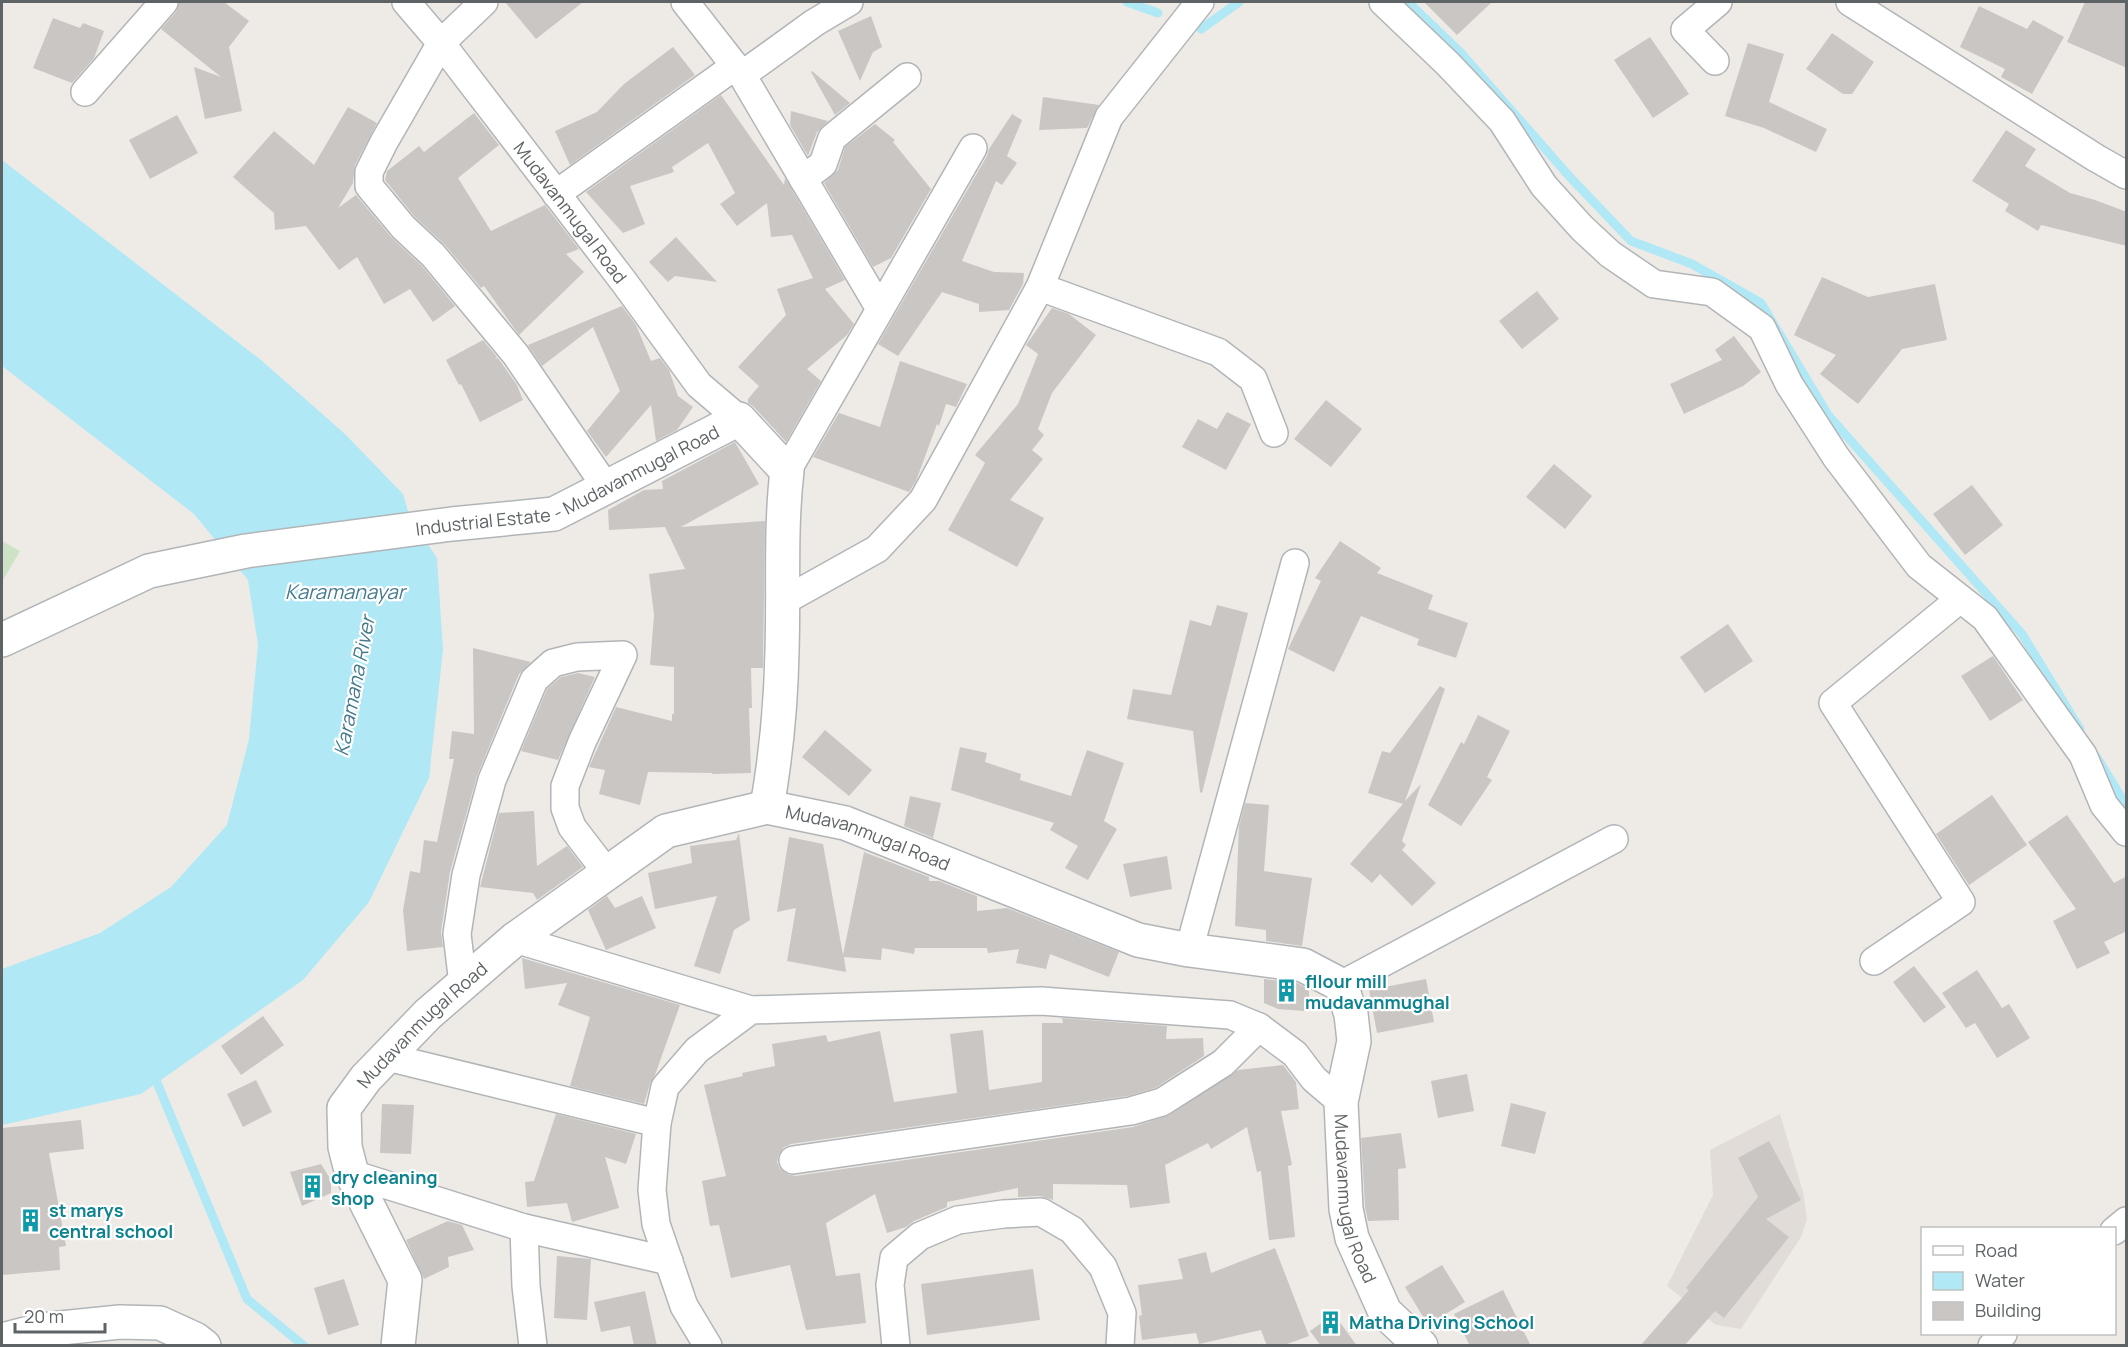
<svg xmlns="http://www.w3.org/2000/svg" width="2128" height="1347" font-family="Manrope,sans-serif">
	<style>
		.education { fill: #e1dcd8 }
		.green { fill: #cee3c6 }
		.water { fill: #b0e8f5 }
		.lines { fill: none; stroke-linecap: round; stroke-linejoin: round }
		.stream { stroke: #b0e8f5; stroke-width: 9 }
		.building { fill: #cac6c3 }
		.street-casing { stroke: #b2b5b7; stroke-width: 30 }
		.secondary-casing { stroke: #b1b5b7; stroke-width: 36 }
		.street { stroke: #fff; stroke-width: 27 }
		.secondary { stroke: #fff; stroke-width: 33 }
		.labels { text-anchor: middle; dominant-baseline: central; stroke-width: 4.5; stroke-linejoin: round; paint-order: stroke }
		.street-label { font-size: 18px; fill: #5e6365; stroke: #fff }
		.culture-label { font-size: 18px; font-weight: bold; fill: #0d838f; stroke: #fff; text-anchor: start }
		.water-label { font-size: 20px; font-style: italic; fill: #447a8d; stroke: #fff }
	</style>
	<rect width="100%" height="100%" fill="#eeebe7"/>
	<path class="education" d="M1780,1114L1803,1192L1807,1219L1801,1237L1741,1329L1716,1325L1667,1286L1713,1195L1710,1150Z"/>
	<path class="green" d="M2,541L20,551L2,582Z"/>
	<path class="water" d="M2,160L261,360L345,434L403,494L410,518L437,558L443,650L429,778L369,902L303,980L141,1094L2,1125V969L100,933L171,887L227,825L249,739L258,645L248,580L194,514L2,366Z"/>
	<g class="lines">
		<g class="stream">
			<path d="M1127,2L1158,13"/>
			<path d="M1408,2L1460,52L1569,176L1631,241L1692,264L1761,303L1828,415L2022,634L2080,729"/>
			<path d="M1201,29L1239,2"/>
			<path d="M2096,756L2126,805"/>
			<path d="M153,1073L247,1299L304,1346"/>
		</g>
	</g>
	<g class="building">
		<path d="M179,2H224L249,21L229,47L242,111L205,119L194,67L221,77L161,29L176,12Z"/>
		<path d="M505,2H583L536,39Z"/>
		<path d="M1424,2H1492L1457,35Z"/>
		<path d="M2085,2H2127V68L2067,42Z"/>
		<path d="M1979,6L2027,29L2033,20L2064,37L2032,94L2001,77L2005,69L1960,47Z"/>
		<path d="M871,16L882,47L873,52L860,81L838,31Z"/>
		<path d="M53,18L80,28L83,23L104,31L94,58L72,83L33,68Z"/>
		<path d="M1832,33L1874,62L1852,94H1843L1806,69Z"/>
		<path d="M1650,37L1689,94L1653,118L1614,60Z"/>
		<path d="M1748,43L1784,54L1769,102L1827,129L1816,152L1764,128L1725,116Z"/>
		<path d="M673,47L695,75L570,165L555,131L597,112L624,84Z"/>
		<path d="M812,71L850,103L835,115L811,72Z"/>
		<path d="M721,95L784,185L785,178L845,280L825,289L854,324L847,335L807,369L821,381L786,442L753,406L748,403V399L759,386L738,367L786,315L777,289L813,278L792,235L771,237L767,203L737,226L720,204L735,193L708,143L672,167L674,172L630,186L645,224L623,233L586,192Z"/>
		<path d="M1043,97L1099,105L1087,128L1039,130Z"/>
		<path d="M348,107L377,123L355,165L353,183L338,208L356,195L391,237L422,266L455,306L433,322L410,289L384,304L357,257L339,270L306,226L275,230L274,213L233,177L274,131L314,165Z"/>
		<path d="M791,111L828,121L817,132L808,156L790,125Z"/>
		<path d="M474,113L499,145L458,178L491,231L545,205L579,249L566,254L584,272L519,335L484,286L481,288L445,245L414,216L385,180L387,171L419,146L424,152Z"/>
		<path d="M1012,114L1022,120L1007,156L1017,163L1002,185L996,181L962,261L994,272L1024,273L1023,284L1009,310L979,312V304L942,292L898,356L878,344L987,156L989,149Z"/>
		<path d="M177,115L198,153L150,179L129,140Z"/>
		<path d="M875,124L895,140L893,142L931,189L891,258L873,267L824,183L838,170L845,147Z"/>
		<path d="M2006,130L2036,149L2025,166L2070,193L2095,200L2127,212V246L2041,225L2038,231L2005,211L2009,204L1972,181Z"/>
		<path d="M676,237L717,282L675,276L668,282L649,262Z"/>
		<path d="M1822,277L1868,297L1935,284L1947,340L1902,349L1858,404L1820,374L1836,355L1794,335Z"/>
		<path d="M1537,291L1559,319L1522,349L1499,321Z"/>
		<path d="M622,306L636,325L651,361L660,358L669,370L678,396L693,407L677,430L656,441L651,405L606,457L587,431L620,391L593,327L542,366L528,345Z"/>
		<path d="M1052,308L1069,314L1096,335L1052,393L1038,429L1044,435L1032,450L1043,459L1010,500L1044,518L1017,567L948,530L985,463L975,455L1018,404L1038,354L1026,345Z"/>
		<path d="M1734,336L1761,372L1743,386L1684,414L1670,384L1722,360L1715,350Z"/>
		<path d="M483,340L497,357L495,359L498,358L517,385L523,400L480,422L461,384L459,385L446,360Z"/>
		<path d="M900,361L967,384L956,407L946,404L939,426L937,424L916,481L909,492L813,457L839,413L880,427Z"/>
		<path d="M1326,400L1362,429L1331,467L1294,439Z"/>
		<path d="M1227,412L1251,424L1226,470L1182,447L1198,419L1217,429Z"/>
		<path d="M735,442L759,484L681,527L765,521L763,668H751L752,708H749L751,773L712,774V773L648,772L640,805L599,794L605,770L589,767L616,707L672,721V714H674V667L650,665L654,615L649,574L685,569L665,527L609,530L608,510L644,490L663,489L662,481Z"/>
		<path d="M1554,464L1592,496L1565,529L1526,497Z"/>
		<path d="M1972,485L2003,525L1965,555L1933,514Z"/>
		<path d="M1340,541L1381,568L1377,573L1433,595L1428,609L1468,623L1456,658L1417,645L1419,639L1361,616L1334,672L1288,649L1321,581L1315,578Z"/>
		<path d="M1217,605L1248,613L1202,793L1200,792L1193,731L1127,719L1133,689L1171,695L1190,620L1211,626Z"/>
		<path d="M1728,624L1753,661L1705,693L1680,657Z"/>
		<path d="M473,648L531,662L519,674L477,776L450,872L441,932L443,947L407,951L403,910L410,871L420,873L424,840L437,842L454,759H449L452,731L474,734Z"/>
		<path d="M1993,656L2023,700L1990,721L1961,676Z"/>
		<path d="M578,673L595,677L558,760L521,751L547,689L561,677Z"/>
		<path d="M1440,686L1445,689L1405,801L1421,784L1402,841L1406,845L1402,850L1436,883L1412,906L1380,874L1372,883L1350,864L1403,804L1368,793L1382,751L1390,753Z"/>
		<path d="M1478,715L1510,731L1487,777L1492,780L1461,826L1428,805L1461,742L1464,744Z"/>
		<path d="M825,730L872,770L849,796L802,757Z"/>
		<path d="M960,747L987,753L985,762L1021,774L1020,780L1071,796L1087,750L1124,763L1104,821L1117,829L1088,880L1065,868L1078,846L1050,830L1054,823L951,790Z"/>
		<path d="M1992,795L2027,845L1969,885L1936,834Z"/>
		<path d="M910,796L941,803L933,838L904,826Z"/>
		<path d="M1245,803L1269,805L1264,871L1312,878L1302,946L1266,941V930L1235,926L1239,826Z"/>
		<path d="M534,811L537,866L567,846L583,867L537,900L533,893L480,887L499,813Z"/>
		<path d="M2067,815L2114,883L2127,876V931L2104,942L2110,953L2077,969L2053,921L2076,909L2028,842Z"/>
		<path d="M739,833L750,920L734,930L720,974L694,966L717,896L655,909L648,873L692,863L690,846L736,840Z"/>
		<path d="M789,837L823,844L843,955L864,852L929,877V881H939L977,896V911L1007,908L1119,952L1109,977L1050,954L1046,969L1016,963L1019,949L988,953L987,948H915L914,954L882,948L881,960L844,957L846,972L787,961L796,908L777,912Z"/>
		<path d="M1167,856L1172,889L1130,897L1123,864Z"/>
		<path d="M607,896L615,908L642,896L656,928L606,950L588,910Z"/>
		<path d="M522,958L680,1005L655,1075L650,1084L644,1104L570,1086L590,1017L558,1005L567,983L525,989Z"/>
		<path d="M1914,966L1946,1007L1924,1023L1893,982Z"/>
		<path d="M1977,970L2002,1008L2009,1004L2030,1038L1997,1058L1975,1023L1966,1028L1942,993Z"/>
		<path d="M1264,979L1297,983L1309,989V1001L1304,1011L1278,1009L1264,1003Z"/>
		<path d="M1426,979L1434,1022L1377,1033L1369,990Z"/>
		<path d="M263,1016L284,1045L241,1075L221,1046Z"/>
		<path d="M1062,1018L1167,1026L1166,1039L1203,1038L1204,1056L1155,1088L1128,1096L791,1144L784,1147L779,1154L777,1162L780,1169L787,1174L795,1176L1133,1127L1170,1115L1238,1070L1283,1065L1296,1082L1299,1109L1281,1111L1292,1165L1288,1166L1295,1237L1269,1240L1261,1171L1257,1172L1247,1127L1211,1149L1208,1143L1165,1165L1170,1203L1130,1208L1127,1185L1053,1184V1200L1040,1196L1018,1197V1188L947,1202V1207L914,1221L906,1227L887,1233L875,1194L826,1223L836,1276L860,1273L866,1323L806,1330L790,1265L731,1278L719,1225L710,1226L702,1181L726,1176L704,1085L743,1076L742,1073L775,1066L772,1044L826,1035L828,1042L880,1031L894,1102L957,1093L950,1034L983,1030L989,1090L1042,1082V1023H1063Z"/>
		<path d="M1467,1074L1474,1111L1438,1118L1431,1081Z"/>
		<path d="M256,1080L272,1112L243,1127L227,1094Z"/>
		<path d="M1511,1103L1546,1112L1535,1154L1501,1146Z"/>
		<path d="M382,1104L414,1105L411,1154L380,1153Z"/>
		<path d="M556,1114L636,1134L626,1164L605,1157L619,1208L572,1222L567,1203L527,1207L525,1182L534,1181Z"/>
		<path d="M81,1120L84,1149L49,1153L66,1246L59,1247L60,1270L2,1275V1128Z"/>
		<path d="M1401,1133L1406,1168L1398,1169L1399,1220L1368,1221L1365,1207L1361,1138Z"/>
		<path d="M1769,1141L1801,1200L1766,1219L1789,1237L1724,1318L1715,1311L1684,1346H1640L1689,1290L1686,1288L1758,1197L1738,1158Z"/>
		<path d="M321,1164L331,1180V1193L302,1206L290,1172Z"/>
		<path d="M448,1221L462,1225L474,1250L448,1257L449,1267L424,1279L406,1240Z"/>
		<path d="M1275,1248L1309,1336L1282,1346H1267L1261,1330L1199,1344L1196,1333L1142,1340L1139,1316L1142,1315L1138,1285L1183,1279L1178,1259L1206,1252L1211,1273Z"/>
		<path d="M557,1256L591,1259L587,1320L554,1318Z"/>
		<path d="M1442,1265L1465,1302L1428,1325L1405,1287Z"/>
		<path d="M1033,1269L1040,1320L927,1335L921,1284Z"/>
		<path d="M344,1279L359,1325L328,1335L314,1288Z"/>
		<path d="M1503,1290L1531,1346H1470L1454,1314Z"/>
		<path d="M645,1291L657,1346H634L630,1326L601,1332L594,1302Z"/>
		<path d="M1334,1314L1357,1346H1321L1310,1331Z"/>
	</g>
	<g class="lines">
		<defs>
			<g id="street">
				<path id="s1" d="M406,2L441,43L624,282L699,385L739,419"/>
				<path d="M484,2L441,43L384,142L369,172V186L403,227L433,255L516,355L606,487"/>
				<path d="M685,2L742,75L880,309"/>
				<path d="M1383,2L1448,64L1502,121L1544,186L1582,228L1610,254L1654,284L1712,292L1762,328L1789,384L1836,457L1919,566L1985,618L2083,755L2104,805L2126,832"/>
				<path d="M1850,2L2096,158L2126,175"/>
				<path d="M1715,61L1685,30L1718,2"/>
				<path d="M742,75L814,23L849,2"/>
				<path d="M85,92L164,2"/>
				<path d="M803,179L823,164L832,138L907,77"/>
				<path d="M556,194L735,66"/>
				<path d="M1040,287L1218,352L1253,379L1274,433"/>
				<path d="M787,471L973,148"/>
				<path d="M782,602L877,549L923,500L1040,287L1109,117L1200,2"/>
				<path d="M515,939L751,1010"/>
				<path d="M1189,950L1295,563"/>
				<path d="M1874,961L1961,902L1833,703L1960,599"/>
				<path d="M463,984L457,934L466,875L492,780L534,680L553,663L577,657L623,655L582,742L565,786V808L572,827L608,874"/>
				<path d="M1341,985L1614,839"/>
				<path d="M387,1057L657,1123"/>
				<path d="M793,1160L1131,1111L1162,1102L1223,1063L1259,1027"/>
				<path d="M352,1174L524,1228L669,1261"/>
				<path d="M524,1228L526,1286L533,1346"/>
				<path d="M2114,1231L2126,1221"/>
				<path d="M708,1346L684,1306L656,1224L652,1190L657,1123L665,1087L697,1050L751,1010L1041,1001L1230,1015L1259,1027L1295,1054L1314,1079L1341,1102"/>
				<path d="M896,1346L890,1285L894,1258L920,1236L958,1220L1003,1214L1041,1212L1072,1230L1103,1267L1122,1313L1120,1346"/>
				<path d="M1992,1346L2003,1334"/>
			</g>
			<g id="secondary">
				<path id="s2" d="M2,640L149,571L246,551L452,524L554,514L739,419L787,471C780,531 784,591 782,651C781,703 776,756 767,807"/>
				<path d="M2,1340L41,1330L120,1322L160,1323L195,1339L204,1346"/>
				<path id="s3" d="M398,1346L405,1280L352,1174L345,1147L344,1108L366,1078L428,1014L515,939L666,831L767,807L845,823L1138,940L1189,950L1303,965L1341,985L1351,1014L1354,1041L1341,1102L1346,1209L1352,1238L1385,1312L1421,1346"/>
			</g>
		</defs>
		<use href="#street" class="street-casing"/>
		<use href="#secondary" class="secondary-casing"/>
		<use href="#street" class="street"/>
		<use href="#secondary" class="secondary"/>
	</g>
	<defs>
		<symbol id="building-bare" viewBox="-9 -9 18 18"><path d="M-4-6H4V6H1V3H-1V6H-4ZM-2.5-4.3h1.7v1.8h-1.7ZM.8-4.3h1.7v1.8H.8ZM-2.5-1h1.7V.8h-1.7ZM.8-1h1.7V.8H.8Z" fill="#0f9aa8" stroke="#fff" stroke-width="2.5" paint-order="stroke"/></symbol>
	</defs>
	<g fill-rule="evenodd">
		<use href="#building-bare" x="1270" y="974" width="33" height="33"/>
		<use href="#building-bare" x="296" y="1170" width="33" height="33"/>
		<use href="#building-bare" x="14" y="1204" width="33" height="33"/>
		<use href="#building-bare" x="1314" y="1306" width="33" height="33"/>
	</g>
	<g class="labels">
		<g class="street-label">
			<text stroke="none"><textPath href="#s1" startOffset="267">Mudavanmugal Road</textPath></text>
			<text stroke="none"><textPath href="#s2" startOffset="594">Industrial Estate - Mudavanmugal Road</textPath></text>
			<text stroke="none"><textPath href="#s3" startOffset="888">Mudavanmugal Road</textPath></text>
			<text stroke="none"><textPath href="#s3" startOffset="366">Mudavanmugal Road</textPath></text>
			<text stroke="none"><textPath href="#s3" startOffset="1606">Mudavanmugal Road</textPath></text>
		</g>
		<g class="culture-label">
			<text x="1305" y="981">fllour mill<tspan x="1305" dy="21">mudavanmughal</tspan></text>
			<text x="331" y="1177">dry cleaning<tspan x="331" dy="21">shop</tspan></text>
			<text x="49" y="1210">st marys<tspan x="49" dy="21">central school</tspan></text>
			<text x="1349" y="1322">Matha Driving School</text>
		</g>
		<g class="water-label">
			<text x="345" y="591">Karamanayar</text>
			<text transform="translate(354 686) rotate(-79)">Karamana River</text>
		</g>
	</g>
	<rect width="2128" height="1347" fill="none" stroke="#5e6365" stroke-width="6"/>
	<rect x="1921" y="1227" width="195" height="108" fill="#ffffff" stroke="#bfc1c1" stroke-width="1.5"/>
	<rect x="1933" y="1246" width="30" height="9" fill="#ffffff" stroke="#bfc1c1" stroke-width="1.5"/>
	<text x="1975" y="1257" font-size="18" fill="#5e6365">Road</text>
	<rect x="1933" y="1272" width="30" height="18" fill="#b0e8f5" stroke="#bfc1c1" stroke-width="1.5"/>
	<text x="1975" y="1287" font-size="18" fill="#5e6365">Water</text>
	<rect x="1933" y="1302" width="30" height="18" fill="#cac6c3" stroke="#bfc1c1" stroke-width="1.5"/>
	<text x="1975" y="1317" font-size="18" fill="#5e6365">Building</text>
	<path d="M15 1323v9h90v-9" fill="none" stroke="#5e6365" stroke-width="3"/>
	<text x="24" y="1323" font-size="18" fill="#5e6365" stroke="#ffffff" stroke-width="4.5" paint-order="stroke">20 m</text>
</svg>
